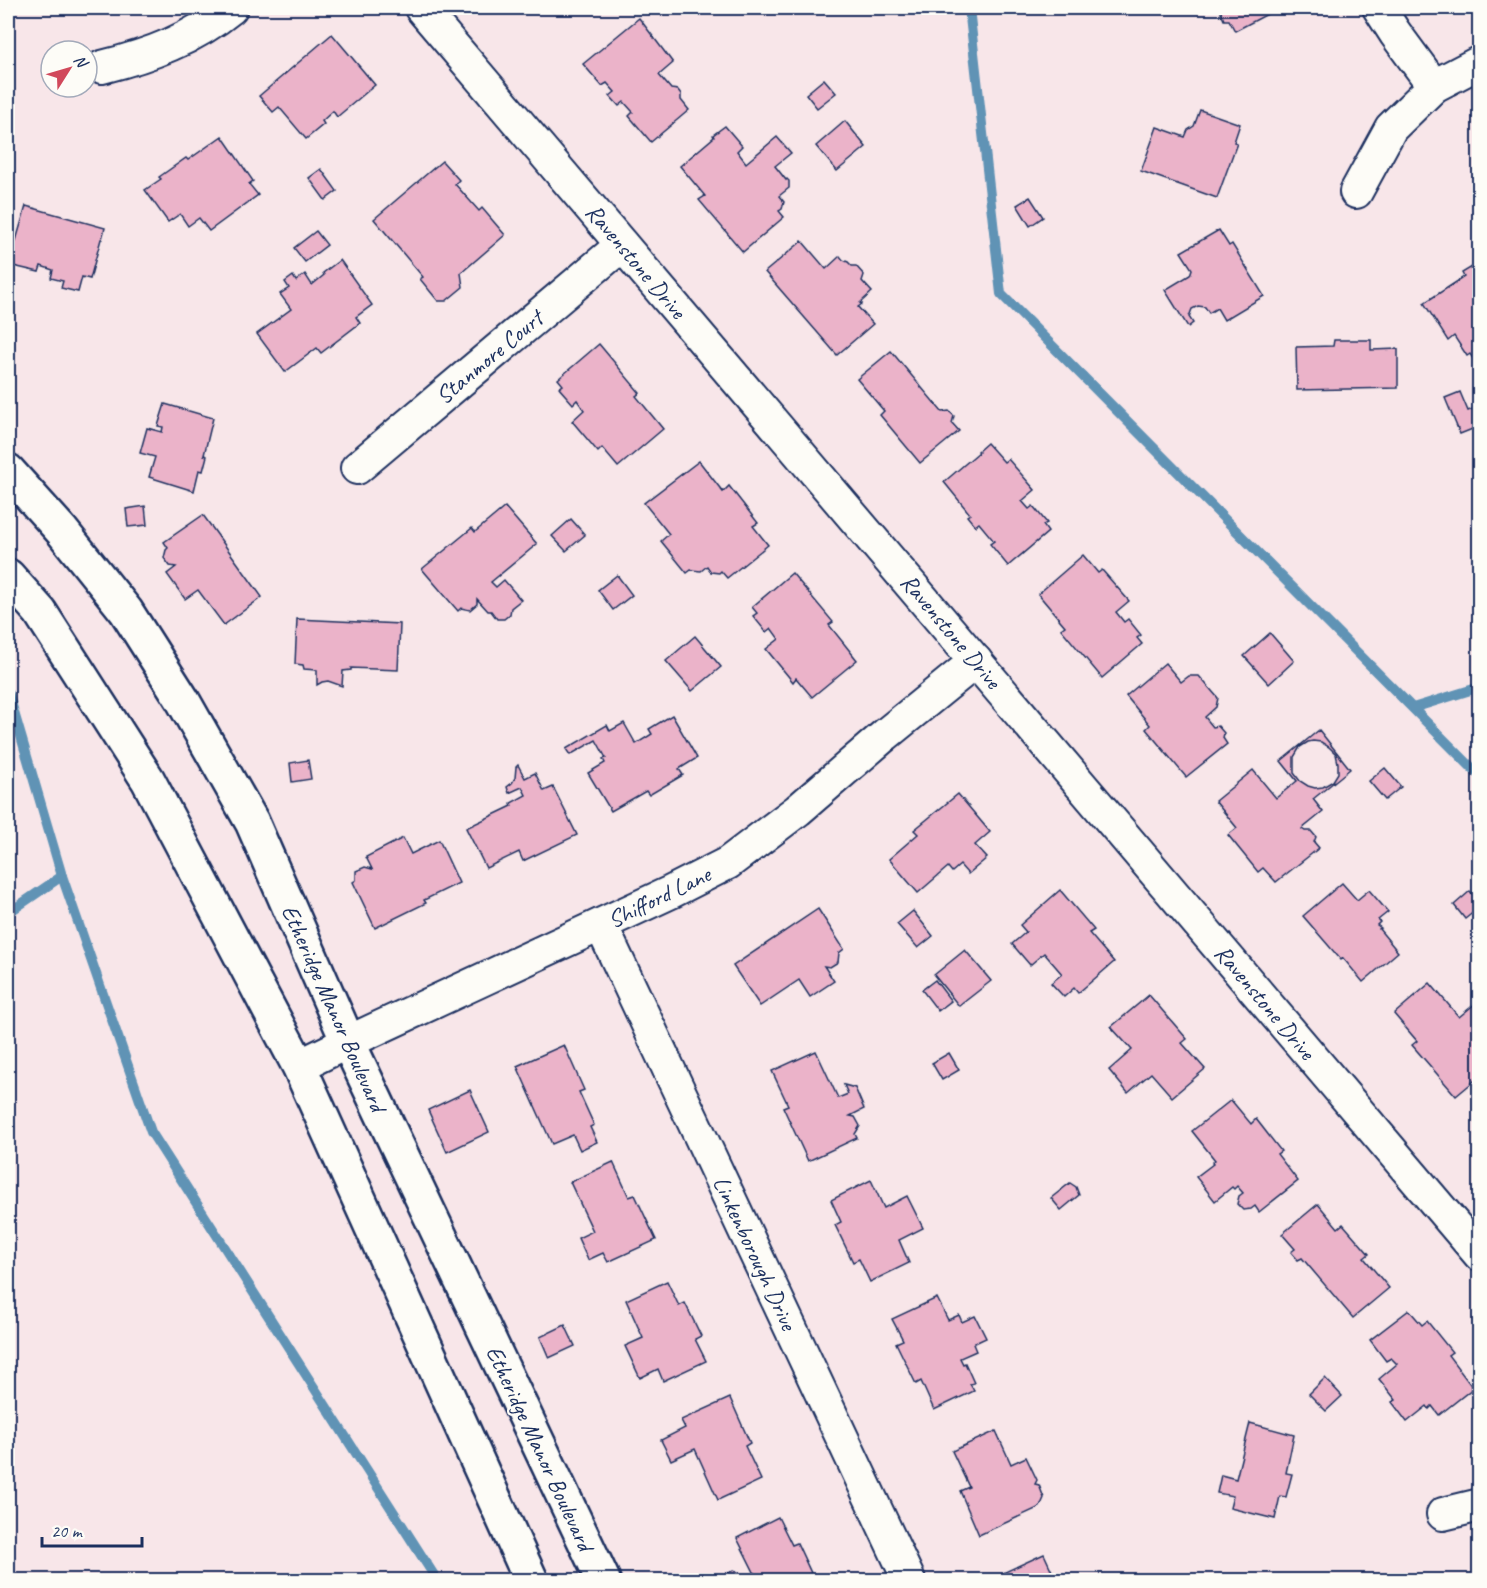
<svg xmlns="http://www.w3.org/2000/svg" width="1487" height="1588" font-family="Caveat,sans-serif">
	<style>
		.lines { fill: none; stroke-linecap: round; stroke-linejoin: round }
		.stream { stroke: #6093b5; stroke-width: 10 }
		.building { fill: #ebb3c9; stroke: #1b2f5e; stroke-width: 1.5; fill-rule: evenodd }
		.minor-casing { stroke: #1b2f5e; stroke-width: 36 }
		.secondary-casing { stroke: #1b2f5e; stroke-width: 38 }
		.minor { stroke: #fdfcf7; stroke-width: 32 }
		.secondary { stroke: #fdfcf7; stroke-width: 33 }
		.labels { text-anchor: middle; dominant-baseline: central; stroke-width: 4.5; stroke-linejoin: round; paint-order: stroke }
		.street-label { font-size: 24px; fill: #1b2f5e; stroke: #fdfcf7 }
	</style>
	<rect width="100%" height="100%" fill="#f8e6e9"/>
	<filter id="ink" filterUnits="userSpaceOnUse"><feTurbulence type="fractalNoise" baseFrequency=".0167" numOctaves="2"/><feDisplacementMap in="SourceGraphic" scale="12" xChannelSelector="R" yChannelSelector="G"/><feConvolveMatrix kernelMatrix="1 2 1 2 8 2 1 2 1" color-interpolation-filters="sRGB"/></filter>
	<g filter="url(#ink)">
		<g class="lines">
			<g class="stream">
				<path d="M969,8L1001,294L1480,776"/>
				<path d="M8,692L62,876L151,1132L437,1580"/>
				<path d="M1413,708L1480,687"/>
				<path d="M8,913L62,876"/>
			</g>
		</g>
		<g class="building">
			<path d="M1222,8H1277V9L1235,31L1229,20H1224L1221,13Z"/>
			<path d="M639,18L673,63L659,75L671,89L678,90L681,94V100L689,110L651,142L629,116L633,112L624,102L619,106L610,96L615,92L607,83L602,86L583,64Z"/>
			<path d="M332,34L375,85L337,117L333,111L322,121L324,124L306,139L279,107L273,112L259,96Z"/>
			<path d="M824,79L836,93L817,108L806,94Z"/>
			<path d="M1200,110L1240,124L1234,142L1237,143L1217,198L1141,171L1157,127L1185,137L1188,130L1194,126Z"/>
			<path d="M845,121L866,147L837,171L816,146Z"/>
			<path d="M725,126L742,146L737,151L746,163L777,137L791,153L775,166L786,180L787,179L789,181V188L779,196L784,202L782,209L779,211L784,217L743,252L699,200L705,196L680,166L714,137L713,135Z"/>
			<path d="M222,136L253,181L249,184L258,195L209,231L199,218L188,226L180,214L168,222L145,190L161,179L159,177L186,158L188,160Z"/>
			<path d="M442,161L459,180L455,184L479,211L482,208L505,235L461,273L463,287L446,301H438L420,279L423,277L374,219Z"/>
			<path d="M321,169L337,191L325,200L309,178Z"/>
			<path d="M1030,197L1043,217L1030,226L1017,205Z"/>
			<path d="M26,206L105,228L102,239H101L90,279L82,277L78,292L61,288L63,281L51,278L53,270L41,266L39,272L9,265Z"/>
			<path d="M1219,230L1229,246L1232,244L1264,296L1224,320L1217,308L1209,313L1205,307L1198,306L1192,309L1189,317L1193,323L1188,327L1165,290L1190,275L1192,269L1181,252Z"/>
			<path d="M316,231L327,245L305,262L294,248Z"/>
			<path d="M802,241L826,269L840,256L843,260L848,262L852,266H856L864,275L862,281L872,292L860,303L862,304L858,307L873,324L837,355L765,272Z"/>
			<path d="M340,260L372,305L356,317L360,323L321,353L317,348L285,372L257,334L291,309L280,294L289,288L285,282L293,276L296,281L305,274L312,285L324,275L323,273Z"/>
			<path d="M1480,262V369L1470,354L1467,356L1454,336L1448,341L1424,303L1464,277L1462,273Z"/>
			<path d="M1334,340H1371V350L1398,349V388L1297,390L1296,347L1333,346Z"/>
			<path d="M599,344L640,393L636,396L663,429L618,467L602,448L598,452L572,421L584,410L577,400L573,404L559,388L563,385L558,379Z"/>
			<path d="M891,351L942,412L949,411L954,416L952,423L959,431L920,463L880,415L884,411L857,379Z"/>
			<path d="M1460,392L1468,411L1475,408L1480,420V426L1460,434L1445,398Z"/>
			<path d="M165,404L213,418L204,455L207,456L203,471L199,470L194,491L149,477L155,457L140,453L147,428L162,432L163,427L158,426Z"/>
			<path d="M987,443L1004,462L1008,459L1035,490L1022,501L1029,509L1033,506L1047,523L1043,525L1048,532L1008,566L990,544L994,541L979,523L975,526L967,516L970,514L944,482L979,452L978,451Z"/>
			<path d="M699,461L723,492L729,486L758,523L753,526L768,545L727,578L721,571L719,573L711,572L707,566L701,571L691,570L687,573L661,541L669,534L644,503Z"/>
			<path d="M145,506L147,525L128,527L126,509Z"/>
			<path d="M505,507L537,544L491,582L496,587L504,580L521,600L511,608L510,614L504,619H497L491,611H488L477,599V604L470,610L461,608L458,611L422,569L472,528L475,532Z"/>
			<path d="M203,515L262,597L224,625L198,590L185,599L167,574L176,567L170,566L164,558L166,550L168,548L164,542Z"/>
			<path d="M571,519L585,535L566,551L552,536Z"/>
			<path d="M1083,555L1098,573L1102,570L1129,601L1116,612L1124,622L1128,619L1141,635L1137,638L1142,644L1102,678L1061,629L1065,626L1038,594Z"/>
			<path d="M792,573L833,622L829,625L857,660L812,697L796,678L793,682L766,649L779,639L771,628L766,632L753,616L757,613L752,607Z"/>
			<path d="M617,575L632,595L613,610L598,590Z"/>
			<path d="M297,619L400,624L398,670L351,668V670L343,671L342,686L328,681L322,682L317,685V670L304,669L303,665L295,664Z"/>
			<path d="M1270,633L1294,661L1269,684L1244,656Z"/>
			<path d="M695,636L721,667L692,691L666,661Z"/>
			<path d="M1165,663L1181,682L1189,676H1199L1218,698L1216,707L1205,717L1213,727L1218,726L1224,733L1223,738L1227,744L1186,777L1146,729L1150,725L1126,696Z"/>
			<path d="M672,715L697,758L679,769L683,775L649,795L646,791L611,811L588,773L605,763L603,759L606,758L596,740L570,755L566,749L607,725L610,731L624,723L636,744L652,734L649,729Z"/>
			<path d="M1319,730L1350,769L1313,799L1323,812L1302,829L1305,831H1311L1316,837L1314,842L1319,848L1276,882L1263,868L1258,872L1228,835L1237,828L1215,801L1253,770L1276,798L1297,781L1281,761ZM1313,741L1321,742L1329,747L1336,754L1338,763V773L1333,781L1323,787L1315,788L1308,786L1300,781L1294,773V757L1300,747L1308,742Z"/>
			<path d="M308,760L311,779L292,782L290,763Z"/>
			<path d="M518,765L525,778L535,773L544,791L553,787L577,835L523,861L519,852L486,868L466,828L512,806L511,803L526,795L522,787L509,793L507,787L512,783L515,778L516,767Z"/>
			<path d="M1385,768L1401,787L1385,800L1369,781Z"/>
			<path d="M958,794L990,832L975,845L987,858L968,874L960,865L952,872L948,867L918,893L889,859L918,834L914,830Z"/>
			<path d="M403,838L411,854L439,840L459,883L424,900L426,903L375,928L353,882L356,880V871L365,867L372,869L366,857Z"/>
			<path d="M1342,883L1357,900L1369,890L1388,912L1378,920L1380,922L1377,925L1381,928L1379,929L1398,952L1363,982L1343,958L1341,960L1303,916Z"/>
			<path d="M1060,890L1094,930L1089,933L1114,962L1078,993L1074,988L1064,997L1051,983L1062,974L1044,953L1030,965L1012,944L1026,932L1020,925Z"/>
			<path d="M1470,891L1480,903V907L1465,919L1454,905Z"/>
			<path d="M818,909L844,949L839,953L838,962L830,967L824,966L834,981L810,997L799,980L760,1006L733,966Z"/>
			<path d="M913,911L933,936L918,948L897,924Z"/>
			<path d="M965,950L991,981L959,1006L934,975Z"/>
			<path d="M935,980L951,1001L938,1011L922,990Z"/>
			<path d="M1430,983L1459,1017L1476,1003L1480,1007V1036L1476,1039L1480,1042V1076L1456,1096L1412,1045L1417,1041L1394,1014Z"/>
			<path d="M1149,995L1187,1039L1182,1043L1205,1069L1172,1097L1151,1073L1128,1093L1109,1070L1132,1050L1111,1027Z"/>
			<path d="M564,1045L584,1090L579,1092L594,1125L590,1127L597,1142L580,1150L573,1135L552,1144L517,1066Z"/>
			<path d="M816,1051L838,1098L848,1094L844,1085L855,1088L864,1109L850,1116L855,1117L860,1126L855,1134L857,1138L808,1161L783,1107L788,1105L772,1071Z"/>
			<path d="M949,1053L959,1070L942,1080L932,1063Z"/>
			<path d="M470,1090L489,1132L447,1152L428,1110Z"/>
			<path d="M1231,1100L1251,1124L1256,1119L1281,1151L1277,1154L1298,1181L1259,1212L1255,1206L1251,1209L1243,1210L1237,1204L1239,1196L1243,1193L1237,1186L1234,1189L1232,1187L1215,1201L1196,1177L1213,1164L1212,1163L1215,1160L1192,1131Z"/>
			<path d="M613,1162L629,1197L635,1195L656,1240L608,1262L603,1253L588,1260L578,1238L593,1231L570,1182Z"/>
			<path d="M871,1180L884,1208L907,1196L923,1228L899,1240L909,1263L870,1282L859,1259L853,1262L835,1225L841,1222L831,1200Z"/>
			<path d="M1070,1183L1076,1187L1079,1195L1061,1210L1051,1198Z"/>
			<path d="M1318,1204L1338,1228L1343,1224L1369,1254L1364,1258L1389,1288L1353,1318L1302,1258L1298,1260L1291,1252L1295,1249L1282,1234Z"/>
			<path d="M667,1281L679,1306L685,1303L701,1336L695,1339L706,1361L663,1381L658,1369L640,1378L625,1346L643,1338L626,1300Z"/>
			<path d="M937,1298L948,1320L959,1315L962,1322L975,1316L986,1338L973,1344L976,1351L960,1358L963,1364L965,1363L974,1383L970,1384L974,1391L934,1410L921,1381L916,1384L896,1343L903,1340L892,1319Z"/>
			<path d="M1409,1310L1422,1325L1427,1321L1452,1352L1448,1355L1473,1388L1439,1415L1432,1406L1429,1409L1427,1406L1407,1422L1392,1402L1396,1400L1379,1379L1397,1364L1391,1358L1386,1361L1370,1340Z"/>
			<path d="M565,1325L575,1346L549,1358L540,1337Z"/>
			<path d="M1325,1378L1342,1396L1326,1411L1309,1394Z"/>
			<path d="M730,1398L750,1443L745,1446L761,1480L718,1500L695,1449L671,1460L661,1440L685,1428L681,1420Z"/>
			<path d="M1250,1423L1294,1435L1286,1473L1292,1474L1286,1497L1280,1496L1275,1519L1230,1508L1233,1496L1217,1493L1221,1475L1236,1479Z"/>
			<path d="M996,1431L1011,1464L1026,1457L1037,1480L1035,1484L1039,1485L1044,1498L1040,1507L979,1535L960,1491L969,1487L952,1451Z"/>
			<path d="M778,1517L792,1545L797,1543L811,1573L805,1576L808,1580H758L737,1538Z"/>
			<path d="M1044,1554L1056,1580H1009L1005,1572Z"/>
			<path d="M734,1570L738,1572L742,1580H719L720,1577Z"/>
		</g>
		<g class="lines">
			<defs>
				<g id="minor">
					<path d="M421,8L1480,1255"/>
					<path d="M1379,8L1395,33L1434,86"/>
					<path d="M102,67C150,55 193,39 231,8"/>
					<path d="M1356,192L1391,128L1434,86L1480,62"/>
					<path d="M357,468L622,245"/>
					<path d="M601,925L909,1580"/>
					<path d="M299,1066L348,1042L671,892L728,863L798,810L885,735L976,661"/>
					<path d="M1443,1514L1480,1505"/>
				</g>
				<g id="secondary">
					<path d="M8,471L62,531L126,611L182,699L252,822L348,1042L603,1580"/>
					<path d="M8,576L40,612L148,780L299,1066L531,1580"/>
				</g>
			</defs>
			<use href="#minor" class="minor-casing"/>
			<use href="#secondary" class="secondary-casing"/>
			<use href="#minor" class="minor"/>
			<use href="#secondary" class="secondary"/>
		</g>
	</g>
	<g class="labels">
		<g class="street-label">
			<text transform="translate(636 261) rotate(50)">Ravenstone Drive</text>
			<text transform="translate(489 357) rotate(-40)">Stanmore Court</text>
			<text transform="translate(951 631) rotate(50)">Ravenstone Drive</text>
			<text transform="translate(659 897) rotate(-26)">Shifford Lane</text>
			<text transform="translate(1265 1002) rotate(50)">Ravenstone Drive</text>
			<text transform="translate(334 1008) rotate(66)">Etheridge Manor Boulevard</text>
			<text transform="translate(755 1253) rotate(65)">Linkenborough Drive</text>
			<text transform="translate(540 1448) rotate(65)">Etheridge Manor Boulevard</text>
		</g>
	</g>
	<rect width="1487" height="1588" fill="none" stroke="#fdfcf7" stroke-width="30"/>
	<rect x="15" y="15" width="1457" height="1558" fill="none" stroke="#1b2f5e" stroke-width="2" filter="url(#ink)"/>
	<g transform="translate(69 69) rotate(53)"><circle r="28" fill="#fdfcf7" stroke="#a3aaba" stroke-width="1.5"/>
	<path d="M0-4.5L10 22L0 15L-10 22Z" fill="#d1495b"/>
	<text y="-9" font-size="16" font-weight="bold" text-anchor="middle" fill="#1b2f5e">N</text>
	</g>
	<path d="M42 1537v9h100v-9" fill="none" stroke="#1b2f5e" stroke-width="3"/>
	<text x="51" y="1537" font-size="18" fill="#1b2f5e" stroke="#fdfcf7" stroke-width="4.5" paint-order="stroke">20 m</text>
</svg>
